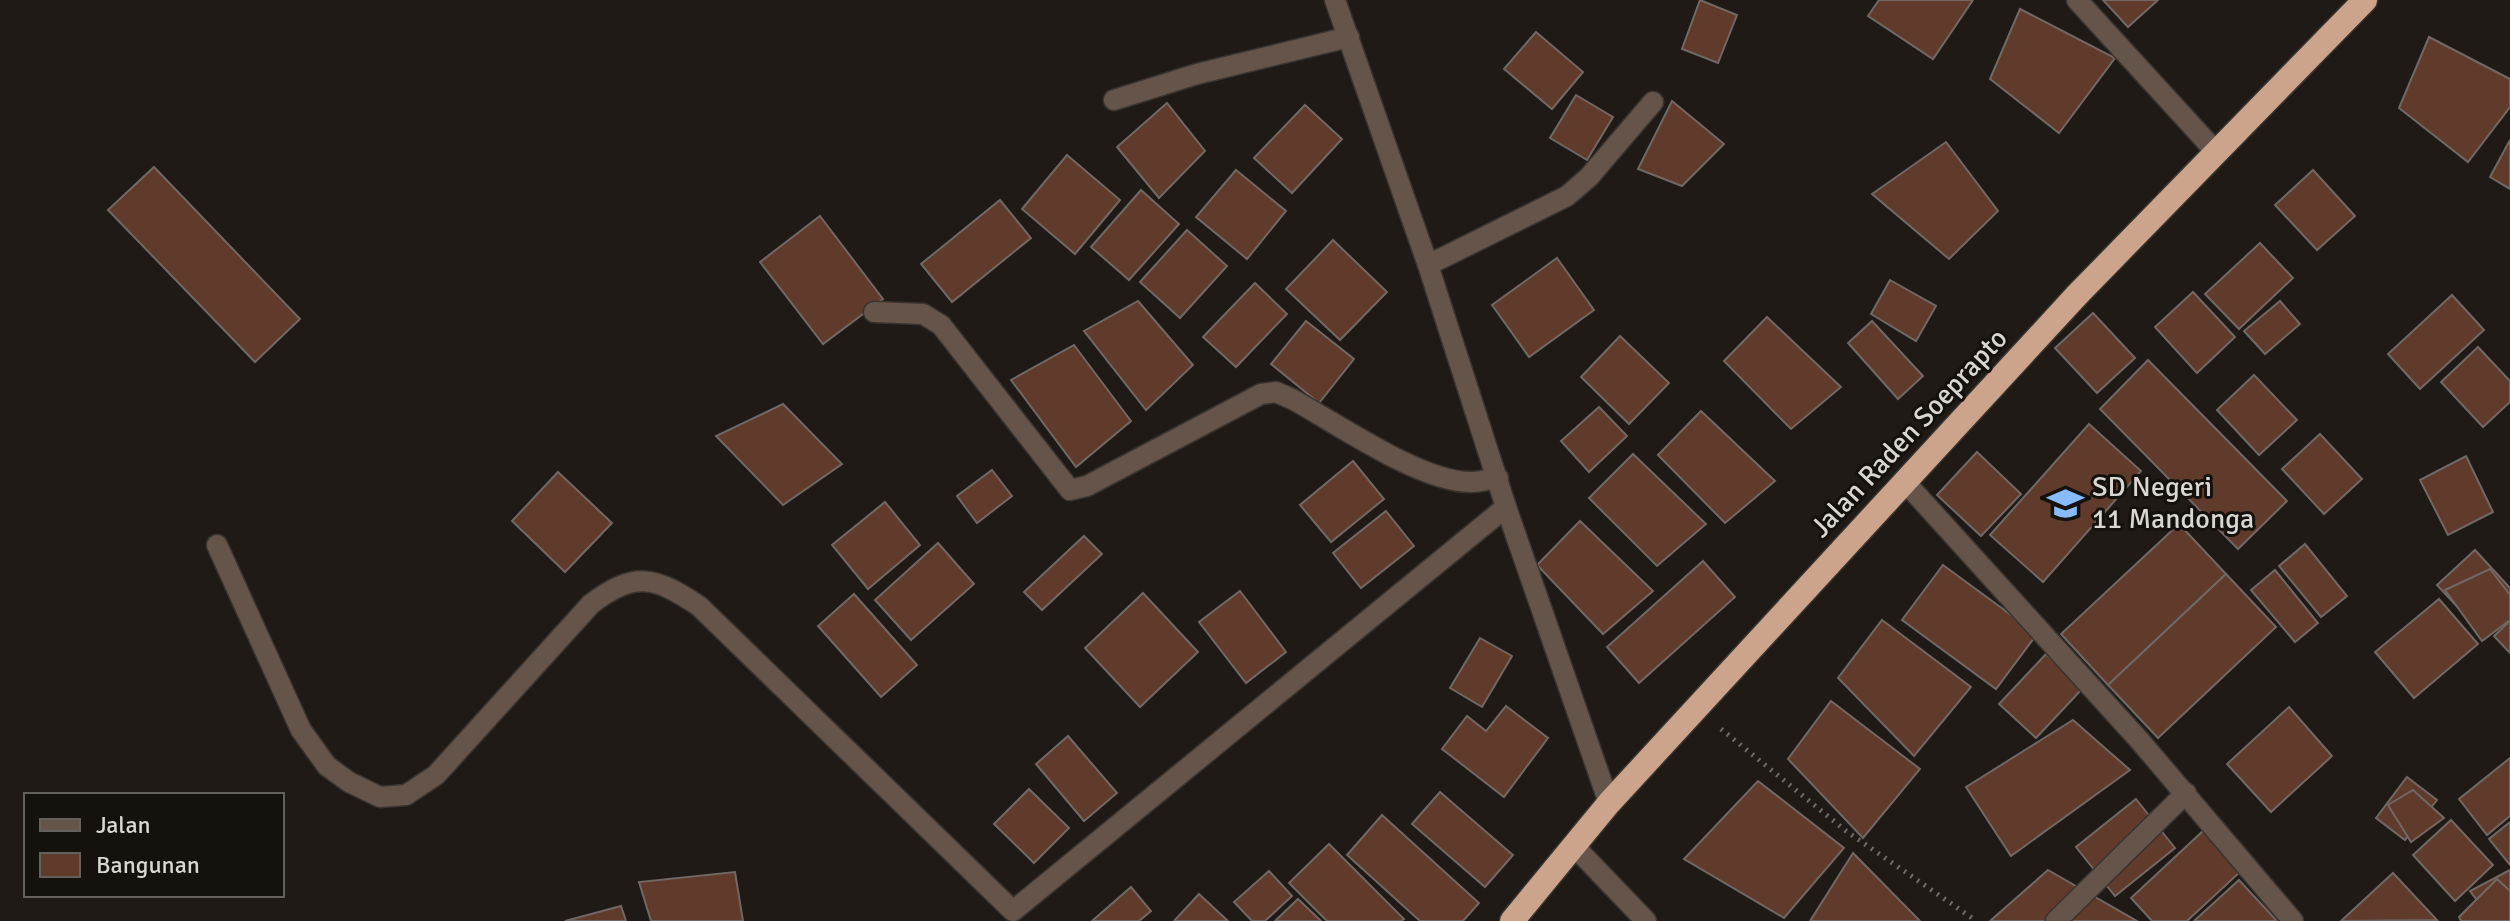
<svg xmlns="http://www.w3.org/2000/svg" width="2510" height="921" font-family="Signika,sans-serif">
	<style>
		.building { fill: #603b2b; stroke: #716865; stroke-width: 2 }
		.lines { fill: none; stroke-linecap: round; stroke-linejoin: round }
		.minor-casing { stroke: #393430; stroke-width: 23 }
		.highway-casing { stroke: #393430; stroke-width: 27 }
		.path { stroke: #6f6b66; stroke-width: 5; stroke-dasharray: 2 6; stroke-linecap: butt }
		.minor { stroke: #64544a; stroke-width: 20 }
		.highway { stroke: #cca38b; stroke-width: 24 }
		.labels { text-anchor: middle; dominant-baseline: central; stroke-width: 6; stroke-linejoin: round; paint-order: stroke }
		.street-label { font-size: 28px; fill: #dad7d3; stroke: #15110c }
		.poi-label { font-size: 28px; fill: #dad7d3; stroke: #15110c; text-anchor: start }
	</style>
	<rect width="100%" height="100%" fill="#1f1a15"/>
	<g class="building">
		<path d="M1700,0L1737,15L1718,63L1682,49Z"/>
		<path d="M1879,0H1973L1933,59L1868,16Z"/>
		<path d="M2103,0H2158L2128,27Z"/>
		<path d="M2020,9L2115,58L2059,133L1990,79Z"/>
		<path d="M1536,32L1583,72L1552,109L1504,69Z"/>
		<path d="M2429,37L2510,79V107L2468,162L2399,108Z"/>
		<path d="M1576,95L1613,117L1587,160L1550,138Z"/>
		<path d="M1672,101L1724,144L1682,186L1638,169Z"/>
		<path d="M1167,103L1205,151L1159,198L1117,147Z"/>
		<path d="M1305,105L1342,139L1292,193L1254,158Z"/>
		<path d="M2510,140V189L2490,177Z"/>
		<path d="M1946,142L1998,211L1949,259L1872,194Z"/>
		<path d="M1067,155L1120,200L1075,254L1022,209Z"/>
		<path d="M154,167L300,319L255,362L108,210Z"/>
		<path d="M1236,170L1286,211L1247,259L1196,217Z"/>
		<path d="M2313,170L2355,216L2317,250L2275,205Z"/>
		<path d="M1141,190L1179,224L1129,280L1091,247Z"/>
		<path d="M1000,200L1031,238L952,302L921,264Z"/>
		<path d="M820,216L883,299L823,344L760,262Z"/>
		<path d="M1187,230L1227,266L1180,318L1140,282Z"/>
		<path d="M1333,240L1387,292L1340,340L1286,289Z"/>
		<path d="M2260,243L2293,278L2239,329L2205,294Z"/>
		<path d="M1557,258L1594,310L1529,357L1492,305Z"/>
		<path d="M1890,280L1936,306L1916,341L1871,314Z"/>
		<path d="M1255,283L1287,314L1236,367L1203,337Z"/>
		<path d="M2193,292L2235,337L2197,373L2155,327Z"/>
		<path d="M2452,295L2484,330L2420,389L2388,354Z"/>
		<path d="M1138,301L1193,365L1146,410L1084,331Z"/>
		<path d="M2280,301L2300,324L2265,354L2244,331Z"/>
		<path d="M2093,313L2135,358L2097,393L2055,348Z"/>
		<path d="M1767,317L1841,387L1791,429L1724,361Z"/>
		<path d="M1306,321L1354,359L1319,403L1271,364Z"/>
		<path d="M1872,321L1923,376L1898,399L1848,343Z"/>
		<path d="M1620,336L1669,383L1629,424L1581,377Z"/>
		<path d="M1074,345L1131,421L1076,467L1011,380Z"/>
		<path d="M2478,347L2510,381V402L2483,427L2441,382Z"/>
		<path d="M2148,360L2287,501L2238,549L2100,409Z"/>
		<path d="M2254,375L2297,420L2259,455L2217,410Z"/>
		<path d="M783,404L842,464L783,505L716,436Z"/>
		<path d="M1599,407L1627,436L1589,472L1561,441Z"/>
		<path d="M1701,411L1775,481L1725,523L1658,455Z"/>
		<path d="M2089,424L2141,471L2043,582L1990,535Z"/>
		<path d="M2320,434L2362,479L2324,514L2282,469Z"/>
		<path d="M1977,452L2021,494L1981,536L1937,495Z"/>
		<path d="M1633,454L1706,524L1657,566L1589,498Z"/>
		<path d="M2466,456L2493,512L2448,535L2420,480Z"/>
		<path d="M1353,461L1384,499L1331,542L1300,505Z"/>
		<path d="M992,470L1012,496L977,523L957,496Z"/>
		<path d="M558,472L612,523L565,572L512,521Z"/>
		<path d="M885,502L920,545L868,589L832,545Z"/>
		<path d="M1386,511L1414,546L1361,588L1333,553Z"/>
		<path d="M1580,521L1653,591L1603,634L1537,565Z"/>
		<path d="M2179,524L2226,574L2108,685L2061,634Z"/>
		<path d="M1084,536L1102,554L1042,610L1024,592Z"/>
		<path d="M938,543L974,584L911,640L875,600Z"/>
		<path d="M2305,544L2347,596L2321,617L2279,566Z"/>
		<path d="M2475,550L2510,588V601L2479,630L2437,585Z"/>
		<path d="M1703,561L1735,597L1639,683L1607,647Z"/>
		<path d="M1943,565L2037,634L1996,689L1902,620Z"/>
		<path d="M2490,569L2510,595V620L2482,641L2445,590Z"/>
		<path d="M2275,570L2318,623L2295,642L2251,590Z"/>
		<path d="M2226,574L2276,627L2158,738L2108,685Z"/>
		<path d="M1240,591L1286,652L1246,683L1199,622Z"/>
		<path d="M1143,593L1198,652L1140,707L1085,648Z"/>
		<path d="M854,594L917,665L881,697L818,626Z"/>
		<path d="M2439,599L2478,644L2414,698L2375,652Z"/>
		<path d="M1882,620L1971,687L1914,756L1838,678Z"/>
		<path d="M2510,621V653L2494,636Z"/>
		<path d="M1480,638L1512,656L1482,707L1450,688Z"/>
		<path d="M2046,654L2083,688L2036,738L1999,704Z"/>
		<path d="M1831,701L1920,769L1863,838L1788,759Z"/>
		<path d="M1506,706L1548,738L1504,797L1442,749L1467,716L1486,731Z"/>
		<path d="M2289,707L2332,756L2271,812L2227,764Z"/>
		<path d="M2073,720L2130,770L2011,856L1966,787Z"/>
		<path d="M1068,736L1117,793L1084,821L1036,764Z"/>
		<path d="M2510,758V816L2487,835L2459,799Z"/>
		<path d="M2407,777L2437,800L2405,840L2376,818Z"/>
		<path d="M1758,781L1844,848L1784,918L1684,859Z"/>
		<path d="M1029,789L1069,828L1034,863L994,824Z"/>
		<path d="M2413,790L2444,818L2411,842L2388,805Z"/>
		<path d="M1440,792L1513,855L1485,887L1412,824Z"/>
		<path d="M2136,799L2175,848L2115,896L2076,847Z"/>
		<path d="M1382,815L1479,903L1463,921H1420L1347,855Z"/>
		<path d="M2451,820L2493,865L2455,901L2413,855Z"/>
		<path d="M2510,822V865L2489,839Z"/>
		<path d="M2204,830L2241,871L2187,921H2152L2131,898Z"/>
		<path d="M1329,844L1404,919L1401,921H1327L1289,883Z"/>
		<path d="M1853,853L1920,921H1810Z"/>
		<path d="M2048,870L2137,921H1990Z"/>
		<path d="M2510,870V921H2493L2470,891Z"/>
		<path d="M1269,871L1292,896L1265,921H1252L1234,902Z"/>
		<path d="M735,872L743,921H651L639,882Z"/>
		<path d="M2393,873L2437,920L2341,921Z"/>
		<path d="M2497,879L2510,891V921H2461L2459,917Z"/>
		<path d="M2239,880L2277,921H2194Z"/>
		<path d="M1131,887L1151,911L1139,921H1092Z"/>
		<path d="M1199,894L1228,921H1174Z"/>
		<path d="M1298,899L1321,921H1275Z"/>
		<path d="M621,906L626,921H565Z"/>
	</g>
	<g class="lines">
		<defs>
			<g id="minor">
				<path d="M1335,0L1428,265L1506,507L1609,803"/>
				<path d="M2077,0L2216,152"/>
				<path d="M1114,100L1197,74L1349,37"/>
				<path d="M1428,265L1567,196L1589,177L1653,102"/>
				<path d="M874,312L923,314L941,325L1070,490L1087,486L1261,394L1276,392L1292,399C1338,424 1423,484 1473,482C1481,482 1490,479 1498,478"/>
				<path d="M1906,483L2140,741L2293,921"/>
				<path d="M217,545L301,730L327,766L349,782L380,797L406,795L436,775L591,604C635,571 654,576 699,606L1013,911L1506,507"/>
				<path d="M1574,846L1646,921"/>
				<path d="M2056,921L2186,793"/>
			</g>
			<path id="highway" d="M1512,921L1609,803L2077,295L2365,0"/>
		</defs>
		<use href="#minor" class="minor-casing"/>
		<use href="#highway" class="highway-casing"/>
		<path class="path" d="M1721,729L1846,831L1975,920"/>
		<use href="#minor" class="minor"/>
		<use href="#highway" class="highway"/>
	</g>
	<defs>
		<symbol id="school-bare" viewBox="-9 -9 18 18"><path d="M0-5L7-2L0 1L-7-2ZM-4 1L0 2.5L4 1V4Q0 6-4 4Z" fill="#87bbfb" stroke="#15110c" stroke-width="2.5" paint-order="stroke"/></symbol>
	</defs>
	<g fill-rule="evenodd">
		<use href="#school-bare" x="2040" y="478" width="51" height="51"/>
	</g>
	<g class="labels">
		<g class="street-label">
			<text transform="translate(1909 433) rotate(-47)">Jalan Raden Soeprapto</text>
		</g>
		<g class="poi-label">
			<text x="2092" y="487">SD Negeri<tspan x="2092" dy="32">11 Mandonga</tspan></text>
		</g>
	</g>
	<rect x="24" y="793" width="260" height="104" fill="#15110c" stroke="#64605c" stroke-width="2"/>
	<rect x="40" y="819" width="40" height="12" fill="#64544a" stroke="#64605c" stroke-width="2"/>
	<text x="96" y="833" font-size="24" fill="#dad7d3">Jalan</text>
	<rect x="40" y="853" width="40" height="24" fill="#603b2b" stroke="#64605c" stroke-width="2"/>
	<text x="96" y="873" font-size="24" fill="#dad7d3">Bangunan</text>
</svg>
